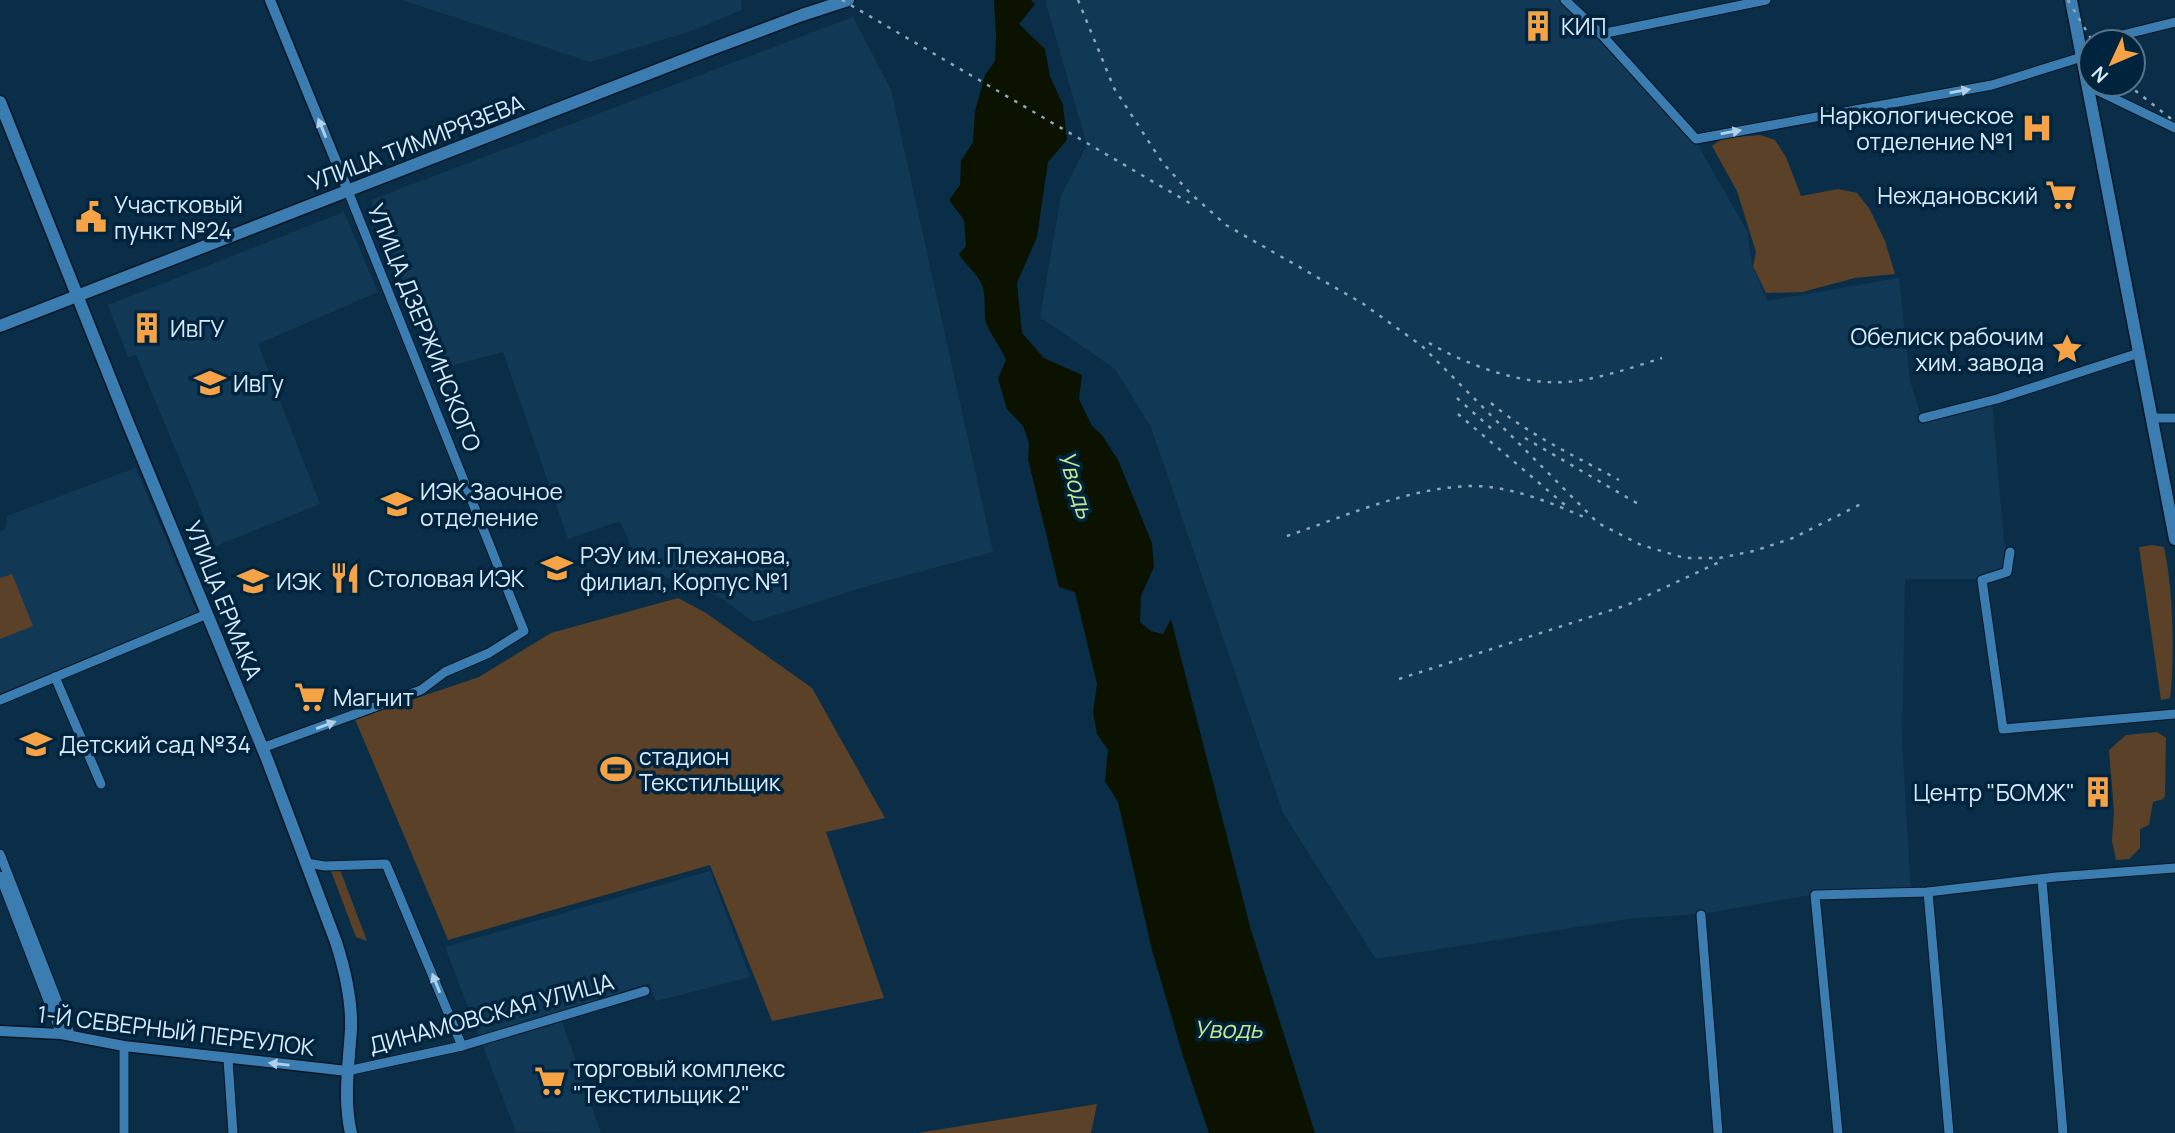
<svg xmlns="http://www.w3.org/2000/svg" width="2175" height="1133" font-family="Manrope,sans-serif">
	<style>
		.built { fill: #113956 }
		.green { fill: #5b4128 }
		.water { fill: #0b1300 }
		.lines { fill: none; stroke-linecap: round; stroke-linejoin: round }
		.minor-casing { stroke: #031625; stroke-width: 11 }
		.tertiary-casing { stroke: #031625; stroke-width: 13 }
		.secondary-casing { stroke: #031625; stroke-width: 15 }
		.minor { stroke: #3c7db1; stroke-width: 9 }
		.tertiary { stroke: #3c7db1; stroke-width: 10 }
		.secondary { stroke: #3c7db1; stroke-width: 12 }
		.rail { stroke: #8ea7bb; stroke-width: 2.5; stroke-dasharray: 3.5 7; stroke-linecap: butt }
		.oneway { fill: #b1d0e9 }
		.labels { text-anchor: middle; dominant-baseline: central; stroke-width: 7; stroke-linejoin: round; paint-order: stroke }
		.poi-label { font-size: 23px; fill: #d8ebfc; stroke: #01243e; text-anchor: start }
		.street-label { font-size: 23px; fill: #d8ebfc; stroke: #01243e }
		.water-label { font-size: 24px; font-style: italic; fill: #c7e692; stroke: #01243e }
	</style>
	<rect width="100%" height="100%" fill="#0b2e48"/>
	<g class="built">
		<path d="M402,0H741L742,10L688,32L590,62Z"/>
		<path d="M1045,0H1562L1599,35L1695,140L1747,231L1752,264L1767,301L1899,278L1910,381L1922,420L1992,402L2004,543L2009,552L2006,571L1982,579H1905L1902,743L1911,891L1815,894L1701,914L1634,918L1376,959L1283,813L1151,427L1115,369L1040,317L1061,196L1087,145Z"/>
		<path d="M853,17L891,90L993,552L874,584L753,622L720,597L640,567L620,521L568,539L503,352L439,369L371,200Z"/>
		<path d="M344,212L378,292L258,344L320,504L216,546L136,355L128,357L108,305Z"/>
		<path d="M136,468L197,612L0,694V532L5,529L7,516Z"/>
		<path d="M710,871L750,977L656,1001L649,983L559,1013L601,1133L516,1132L445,947Z"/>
	</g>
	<g class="green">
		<path d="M1760,135L1775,140L1786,157L1801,196L1838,189L1857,193L1869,208L1885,241L1895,274L1855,278L1802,292L1766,293L1753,266L1756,252L1737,191L1712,146L1723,138Z"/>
		<path d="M2152,545L2164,547C2173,588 2175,657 2170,698L2161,700L2139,547Z"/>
		<path d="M12,574L33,626L0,639V578Z"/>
		<path d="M678,598L706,613L812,688L885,818L826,832L884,998L772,1021L710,865L448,940L355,719L479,677L551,633Z"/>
		<path d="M2157,732L2166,738L2165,796L2163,799L2153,802L2149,825L2140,829V848L2129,859L2116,860L2112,841L2114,811L2109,750L2126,735Z"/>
		<path d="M339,867L367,941L356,937L331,871Z"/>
		<path d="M1097,1104L1091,1133H918Z"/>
	</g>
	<path class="water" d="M994,0H1031L1035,4L1019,24L1045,49L1050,76L1063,105L1067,140L1048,162L1037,237L1017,283L1022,333L1044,358L1082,375L1079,399L1092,426L1102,435L1118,460L1152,543L1154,567L1141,596L1140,622L1151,631L1163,634L1171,619L1251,930L1315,1133H1209L1183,1056L1152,950L1118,802L1105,781L1108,750L1097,734L1093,712L1097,684L1075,592L1059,587L1028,459L1029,443L1023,426L1007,409L998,379L1006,360C1001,348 992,337 987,325C982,312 988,294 980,281C977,274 964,263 959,254L966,246L964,220L949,200L960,185L961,161L973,142L975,111L985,75L995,61L996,36Z"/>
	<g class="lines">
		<defs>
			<g id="minor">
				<path d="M1565,0L1601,34L1696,139L1992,85L2082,57"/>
				<path d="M1601,34L1766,0"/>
				<path d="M2106,39L2175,22"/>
				<path d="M2088,86L2175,128"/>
				<path d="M1923,418L1997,399L2139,353"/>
				<path d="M2152,418H2175"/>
				<path d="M2010,552L2007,572L1982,580L2003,729L2175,714"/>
				<path d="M55,677L101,784"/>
				<path d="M0,700L207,614"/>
				<path d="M262,748L421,690L445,672L489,653L524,631L348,191"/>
				<path d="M0,854L71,1036"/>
				<path d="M306,863L325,866L386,864L462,1046"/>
				<path d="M0,876L61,1034"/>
				<path d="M2042,880L2063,1133"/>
				<path d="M1928,892L1949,1133"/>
				<path d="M1701,915L1718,1133"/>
				<path d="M228,1059L233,1133"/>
				<path d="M347,1071L462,1046L645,991"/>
				<path d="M124,1133V1046"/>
				<path d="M1838,1133L1815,895L1928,892L2056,877L2175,868"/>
			</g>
			<g id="tertiary">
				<path d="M270,0L348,191"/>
				<path d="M0,1031L61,1034L124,1046L347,1071"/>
			</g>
			<g id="secondary">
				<path d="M2071,0L2175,539"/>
				<path d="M0,102L128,423L267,759L336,942C345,970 352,999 351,1029C349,1062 343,1100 351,1133"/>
				<path d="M0,326L709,50L802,15L848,0"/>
			</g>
		</defs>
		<use href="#minor" class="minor-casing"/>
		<use href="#tertiary" class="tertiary-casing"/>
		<use href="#secondary" class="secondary-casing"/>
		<use href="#minor" class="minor"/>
		<use href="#tertiary" class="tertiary"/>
		<use href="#secondary" class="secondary"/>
		<g class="rail">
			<path d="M842,0L1193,205"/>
			<path d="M1078,0L1114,88L1162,162L1190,193L1226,225L1362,303L1422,346L1598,523L1641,545L1685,558H1719L1754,551L1793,538L1863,503"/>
			<path d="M2068,0L2093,42"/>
			<path d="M2127,84L2175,122"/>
			<path d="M1429,343C1464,363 1506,379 1546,382C1583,385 1627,369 1662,358"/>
			<path d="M1457,398L1493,430"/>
			<path d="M1491,403C1529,435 1575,456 1619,480"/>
			<path d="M1458,414L1565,505"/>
			<path d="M1525,438L1640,505"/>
			<path d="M1287,536C1346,516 1409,487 1473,486C1511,486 1552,503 1586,518"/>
			<path d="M1399,679L1627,605L1724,560"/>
		</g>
	</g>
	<defs><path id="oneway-solid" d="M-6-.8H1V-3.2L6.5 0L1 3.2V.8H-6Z" transform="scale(1.75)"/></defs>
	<g class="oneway">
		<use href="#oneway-solid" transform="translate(1960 91) rotate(-10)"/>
		<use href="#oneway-solid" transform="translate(322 128) rotate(-112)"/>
		<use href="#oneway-solid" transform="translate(1731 132) rotate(-10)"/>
		<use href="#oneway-solid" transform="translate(326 725) rotate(-20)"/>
		<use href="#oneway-solid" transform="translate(436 983) rotate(-112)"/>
		<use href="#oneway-solid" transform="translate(279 1064) rotate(-174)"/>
	</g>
	<defs>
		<symbol id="building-bare" viewBox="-9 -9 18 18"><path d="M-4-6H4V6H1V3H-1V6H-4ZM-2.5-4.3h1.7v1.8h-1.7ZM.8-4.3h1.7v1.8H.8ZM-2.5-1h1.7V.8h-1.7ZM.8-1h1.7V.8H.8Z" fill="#f6a247" stroke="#01243e" stroke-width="2.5" paint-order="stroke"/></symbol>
		<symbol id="hospital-bare" viewBox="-9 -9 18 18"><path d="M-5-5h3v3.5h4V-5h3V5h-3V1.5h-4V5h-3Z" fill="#f6a247" stroke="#01243e" stroke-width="2.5" paint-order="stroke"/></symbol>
		<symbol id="supermarket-bare" viewBox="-9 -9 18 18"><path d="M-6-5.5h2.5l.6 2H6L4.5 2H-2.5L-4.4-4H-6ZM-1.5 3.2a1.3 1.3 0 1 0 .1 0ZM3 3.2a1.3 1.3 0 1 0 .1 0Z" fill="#f6a247" stroke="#01243e" stroke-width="2.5" paint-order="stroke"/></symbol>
		<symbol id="civic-bare" viewBox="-9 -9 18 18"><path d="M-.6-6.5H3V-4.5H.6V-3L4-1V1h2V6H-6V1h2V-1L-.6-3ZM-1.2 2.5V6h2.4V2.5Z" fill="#f6a247" stroke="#01243e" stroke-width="2.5" paint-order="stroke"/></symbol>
		<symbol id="sight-bare" viewBox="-9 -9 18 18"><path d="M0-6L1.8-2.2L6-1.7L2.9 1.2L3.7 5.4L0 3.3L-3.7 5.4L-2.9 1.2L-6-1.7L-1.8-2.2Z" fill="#f6a247" stroke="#01243e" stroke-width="2.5" paint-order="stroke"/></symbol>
		<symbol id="university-bare" viewBox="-9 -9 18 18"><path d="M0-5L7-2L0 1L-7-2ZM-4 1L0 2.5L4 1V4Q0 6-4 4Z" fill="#f6a247" stroke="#01243e" stroke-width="2.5" paint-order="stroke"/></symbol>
		<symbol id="restaurant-bare" viewBox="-9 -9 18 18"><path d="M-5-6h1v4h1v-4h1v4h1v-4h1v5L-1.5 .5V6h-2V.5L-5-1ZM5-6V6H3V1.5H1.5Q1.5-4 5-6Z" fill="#f6a247" stroke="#01243e" stroke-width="2.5" paint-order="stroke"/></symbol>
		<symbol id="school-bare" viewBox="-9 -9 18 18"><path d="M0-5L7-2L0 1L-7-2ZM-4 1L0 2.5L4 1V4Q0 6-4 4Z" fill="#f6a247" stroke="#01243e" stroke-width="2.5" paint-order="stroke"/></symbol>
		<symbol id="stadium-bare" viewBox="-9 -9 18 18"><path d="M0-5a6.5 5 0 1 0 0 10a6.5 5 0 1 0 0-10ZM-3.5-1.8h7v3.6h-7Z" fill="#f6a247" stroke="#01243e" stroke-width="2.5" paint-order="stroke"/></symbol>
	</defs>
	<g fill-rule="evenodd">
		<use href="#building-bare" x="1516" y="4" width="44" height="44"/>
		<use href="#hospital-bare" x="2015" y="106" width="44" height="44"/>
		<use href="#supermarket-bare" x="2039" y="173" width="44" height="44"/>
		<use href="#civic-bare" x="69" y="195" width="44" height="44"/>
		<use href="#building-bare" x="125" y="306" width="44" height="44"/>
		<use href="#sight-bare" x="2045" y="327" width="44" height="44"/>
		<use href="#university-bare" x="188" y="361" width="44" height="44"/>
		<use href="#university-bare" x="375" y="482" width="44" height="44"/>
		<use href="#university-bare" x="535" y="546" width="44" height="44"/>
		<use href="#restaurant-bare" x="323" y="556" width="44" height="44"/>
		<use href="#university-bare" x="231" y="559" width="44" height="44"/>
		<use href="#supermarket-bare" x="288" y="675" width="44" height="44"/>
		<use href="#school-bare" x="14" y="722" width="44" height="44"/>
		<use href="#stadium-bare" x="594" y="747" width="44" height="44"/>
		<use href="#building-bare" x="2076" y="770" width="44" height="44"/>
		<use href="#supermarket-bare" x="528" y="1059" width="44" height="44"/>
	</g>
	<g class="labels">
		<g class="poi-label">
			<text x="1561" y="26">КИП</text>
			<text x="2014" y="115" text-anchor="end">Наркологическое<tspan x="2014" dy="26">отделение №1</tspan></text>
			<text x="2038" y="195" text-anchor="end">Неждановский</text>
			<text x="114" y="204">Участковый<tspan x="114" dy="26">пункт №24</tspan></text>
			<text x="170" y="328">ИвГУ</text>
			<text x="2044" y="336" text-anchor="end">Обелиск рабочим<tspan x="2044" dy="26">хим. завода</tspan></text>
			<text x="233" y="383">ИвГу</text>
			<text x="420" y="491">ИЭК Заочное<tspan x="420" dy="26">отделение</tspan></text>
			<text x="580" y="555">РЭУ им. Плеханова,<tspan x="580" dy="26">филиал, Корпус №1</tspan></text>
			<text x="368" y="578">Столовая ИЭК</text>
			<text x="276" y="581">ИЭК</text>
			<text x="333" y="697">Магнит</text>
			<text x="59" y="744">Детский сад №34</text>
			<text x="639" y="756">стадион<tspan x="639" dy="26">Текстильщик</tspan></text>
			<text x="2075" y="792" text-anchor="end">Центр "БОМЖ"</text>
			<text x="573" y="1068">торговый комплекс<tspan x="573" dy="26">"Текстильщик 2"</tspan></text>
		</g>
		<g class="street-label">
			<text transform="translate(416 142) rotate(-21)">УЛИЦА ТИМИРЯЗЕВА</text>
			<text transform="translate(425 327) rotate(68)">УЛИЦА ДЗЕРЖИНСКОГО</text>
			<text transform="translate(224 600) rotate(68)">УЛИЦА ЕРМАКА</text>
			<text transform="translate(491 1013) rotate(-15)">ДИНАМОВСКАЯ УЛИЦА</text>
			<text transform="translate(176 1030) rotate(7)">1-Й СЕВЕРНЫЙ ПЕРЕУЛОК</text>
		</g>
		<g class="water-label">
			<text transform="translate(1077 484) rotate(73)">Уводь</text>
			<text x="1228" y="1028">Уводь</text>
		</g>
	</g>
	<g transform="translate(2112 63) rotate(226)"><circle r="33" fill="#01243e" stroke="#57748a" stroke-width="2"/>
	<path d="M0-5L12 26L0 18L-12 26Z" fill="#f6a247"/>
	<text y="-10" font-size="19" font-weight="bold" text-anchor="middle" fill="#d8ebfc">N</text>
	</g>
</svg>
